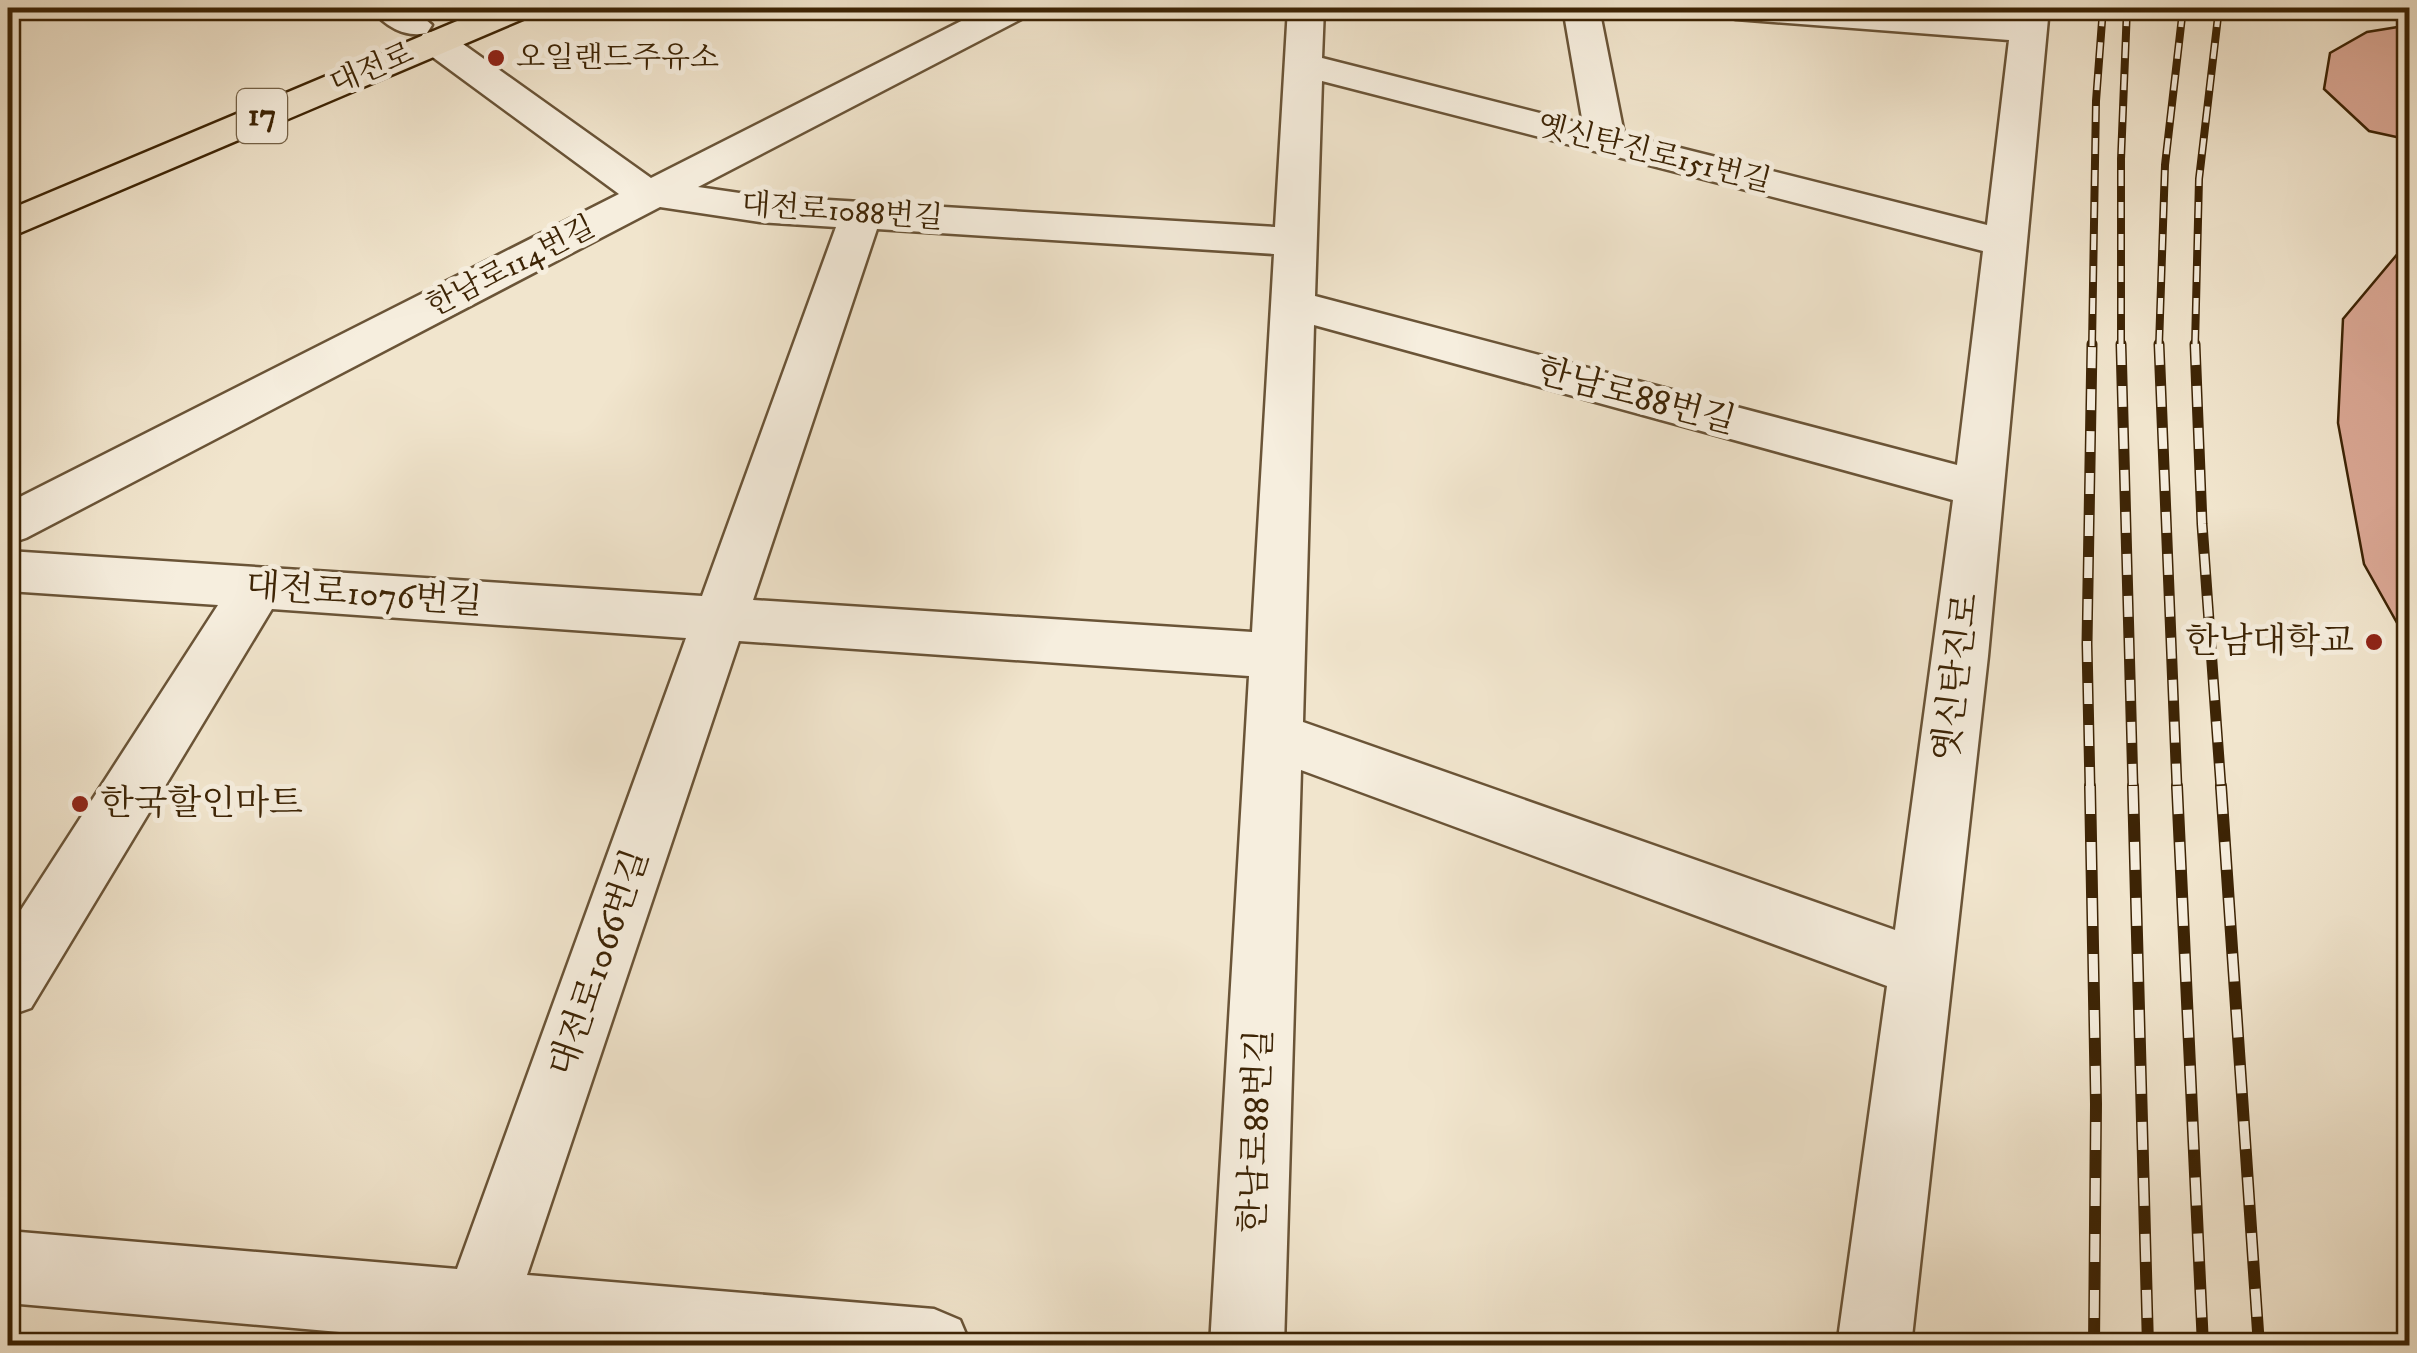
<svg xmlns="http://www.w3.org/2000/svg" width="2417" height="1353" font-family="'IM FELL DW Pica','Noto Serif KR',serif">
	<style>
		.building { fill: #daa794; stroke: #3d2405; stroke-width: 2.5 }
		.lines { fill: none; stroke-linecap: round; stroke-linejoin: round }
		.minor-casing { stroke: #6a5437; stroke-width: 5 }
		.major-casing { stroke: #3d2405; stroke-width: 5 }
		.minor { fill: #f6eede; fill-rule: evenodd }
		.major { fill: #f1e5cd; fill-rule: evenodd }
		.rail-far2-casing { stroke: #3d2405; stroke-width: 8 }
		.rail-far1-casing { stroke: #3d2405; stroke-width: 11 }
		.rail-casing { stroke: #3d2405; stroke-width: 12 }
		.rail-far2 { stroke: #f6eede; stroke-width: 5; stroke-dasharray: 16; stroke-linecap: butt }
		.rail-far1 { stroke: #f6eede; stroke-width: 8; stroke-dasharray: 21; stroke-linecap: butt }
		.rail { stroke: #f6eede; stroke-width: 9; stroke-dasharray: 28; stroke-linecap: butt }
		.poi-dot { fill: #8f2418; stroke: #f6eede; stroke-width: 4 }
		.labels { text-anchor: middle; dominant-baseline: central; stroke-width: 10; stroke-linejoin: round; paint-order: stroke }
		.far-poi-label { font-size: 30px; fill: #3d2405; stroke: #f6eede; text-anchor: start }
		.far-street-label { font-size: 30px; fill: #3d2405; stroke: #f6eede }
		.shield { fill: #f6eede; stroke: #746146; stroke-width: 2.5 }
		.shield-label { font-size: 32px; font-weight: bold; fill: #3d2405 }
		.street-label { font-size: 35px; fill: #3d2405; stroke: #f6eede }
		.poi-label { font-size: 35px; fill: #3d2405; stroke: #f6eede; text-anchor: end }
	</style>
	<rect width="100%" height="100%" fill="#f1e5cd"/>
	<filter id="stains"><feTurbulence type="fractalNoise" baseFrequency=".002" numOctaves="4"/><feColorMatrix values="0 0 0 0 .2 0 0 0 0 .09 0 0 0 0 .02 0 0 0 .5 -.17"/></filter>
	<radialGradient id="worn" r=".72"><stop offset=".6" stop-color="#630" stop-opacity="0"/><stop offset="1" stop-color="#630" stop-opacity=".3"/></radialGradient>
	<g class="building">
		<path d="M2410,25V140L2369,131L2324,89L2330,53L2367,32Z"/>
		<path d="M2410,239V646L2364,564L2338,423L2343,319Z"/>
	</g>
	<g class="lines">
		<defs>
			<g id="minor">
				<path d="M371,8H412L432,25L427,33C405,38 384,26 371,8Z"/>
				<path d="M987,8H1032L1027,16L698,187L760,196L1275,227L1288,8H1324L1322,58L1583,124L1563,8H1599L1624,134L1987,225L2009,40L1736,19L1723,16L1718,8H1867L2012,19L2013,8H2049L1988,656L1911,1346H1837L1887,986L1301,770L1284,1346H1210L1249,676L739,641L527,1275L934,1309L960,1320L971,1346H499L8,1303V1231L457,1269L686,638L272,609L31,1008L8,1016V930L218,605L8,591V551L702,596L836,227L760,222L660,207L26,538L8,544V503L619,194L423,50L418,42L423,34L436,31L449,34L651,178ZM1322,81L1983,251L1957,465L1315,296ZM877,229L1274,254L1252,632L753,600ZM1314,325L1953,500L1895,930L1303,722Z"/>
			</g>
			<path id="major" d="M488,8H535L530,16L8,238V210Z"/>
		</defs>
		<use href="#minor" class="minor-casing"/>
		<use href="#major" class="major-casing"/>
		<use href="#minor" class="minor"/>
		<use href="#major" class="major"/>
		<defs>
			<g id="rail-far2">
				<path d="M2092,346L2096,101L2103,8"/>
				<path d="M2121,346V159L2127,8"/>
				<path d="M2159,346L2165,165L2183,8"/>
				<path d="M2195,346L2199,179L2219,8"/>
			</g>
			<g id="rail-far1">
				<path d="M2121,344L2133,788"/>
				<path d="M2159,344L2177,788"/>
				<path d="M2195,344L2202,524L2221,788"/>
				<path d="M2090,788L2087,644L2092,344"/>
			</g>
			<g id="rail">
				<path d="M2090,786L2096,1104L2094,1346"/>
				<path d="M2133,786L2148,1346"/>
				<path d="M2177,786L2203,1346"/>
				<path d="M2221,786L2259,1346"/>
			</g>
		</defs>
		<use href="#rail-far2" class="rail-far2-casing"/>
		<use href="#rail-far1" class="rail-far1-casing"/>
		<use href="#rail" class="rail-casing"/>
		<use href="#rail-far2" class="rail-far2"/>
		<use href="#rail-far1" class="rail-far1"/>
		<use href="#rail" class="rail"/>
	</g>
	<g class="poi-dot">
		<circle cx="496" cy="58" r="10"/>
		<circle cx="2374" cy="642" r="10"/>
		<circle cx="80" cy="804" r="10"/>
	</g>
	<g class="labels">
		<g class="far-poi-label">
			<text x="516" y="58">오일랜드주유소</text>
		</g>
		<g class="far-street-label">
			<text transform="translate(372 69) rotate(-23)">대전로</text>
			<text transform="translate(1654 154) rotate(14)">옛신탄진로151번길</text>
			<text transform="translate(842 212) rotate(4)">대전로1088번길</text>
			<text transform="translate(511 267) rotate(-27)">한남로114번길</text>
		</g>
		<rect class="shield" x="237" y="89" width="50" height="54" rx="8"/>
		<g class="shield-label">
			<text x="262" y="116">17</text>
		</g>
		<g class="street-label">
			<text transform="translate(1636 397) rotate(15)">한남로88번길</text>
			<text transform="translate(364 595) rotate(4)">대전로1076번길</text>
			<text transform="translate(1957 677) rotate(-83)">옛신탄진로</text>
			<text transform="translate(600 963) rotate(-71)">대전로1066번길</text>
			<text transform="translate(1257 1131) rotate(-88)">한남로88번길</text>
		</g>
		<g class="poi-label">
			<text x="2354" y="642">한남대학교</text>
			<text x="100" y="804" text-anchor="start">한국할인마트</text>
		</g>
	</g>
	<rect width="2417" height="1353" fill="none" stroke="#f1e5cd" stroke-width="40"/>
	<rect x="10" y="10" width="2397" height="1333" fill="none" stroke="#3d2405" stroke-width="5"/>
	<rect x="20" y="20" width="2377" height="1313" fill="none" stroke="#3d2405" stroke-width="2.5"/>
	<rect width="100%" height="100%" filter="url(#stains)"/>
	<rect width="100%" height="100%" fill="url(#worn)"/>
</svg>
